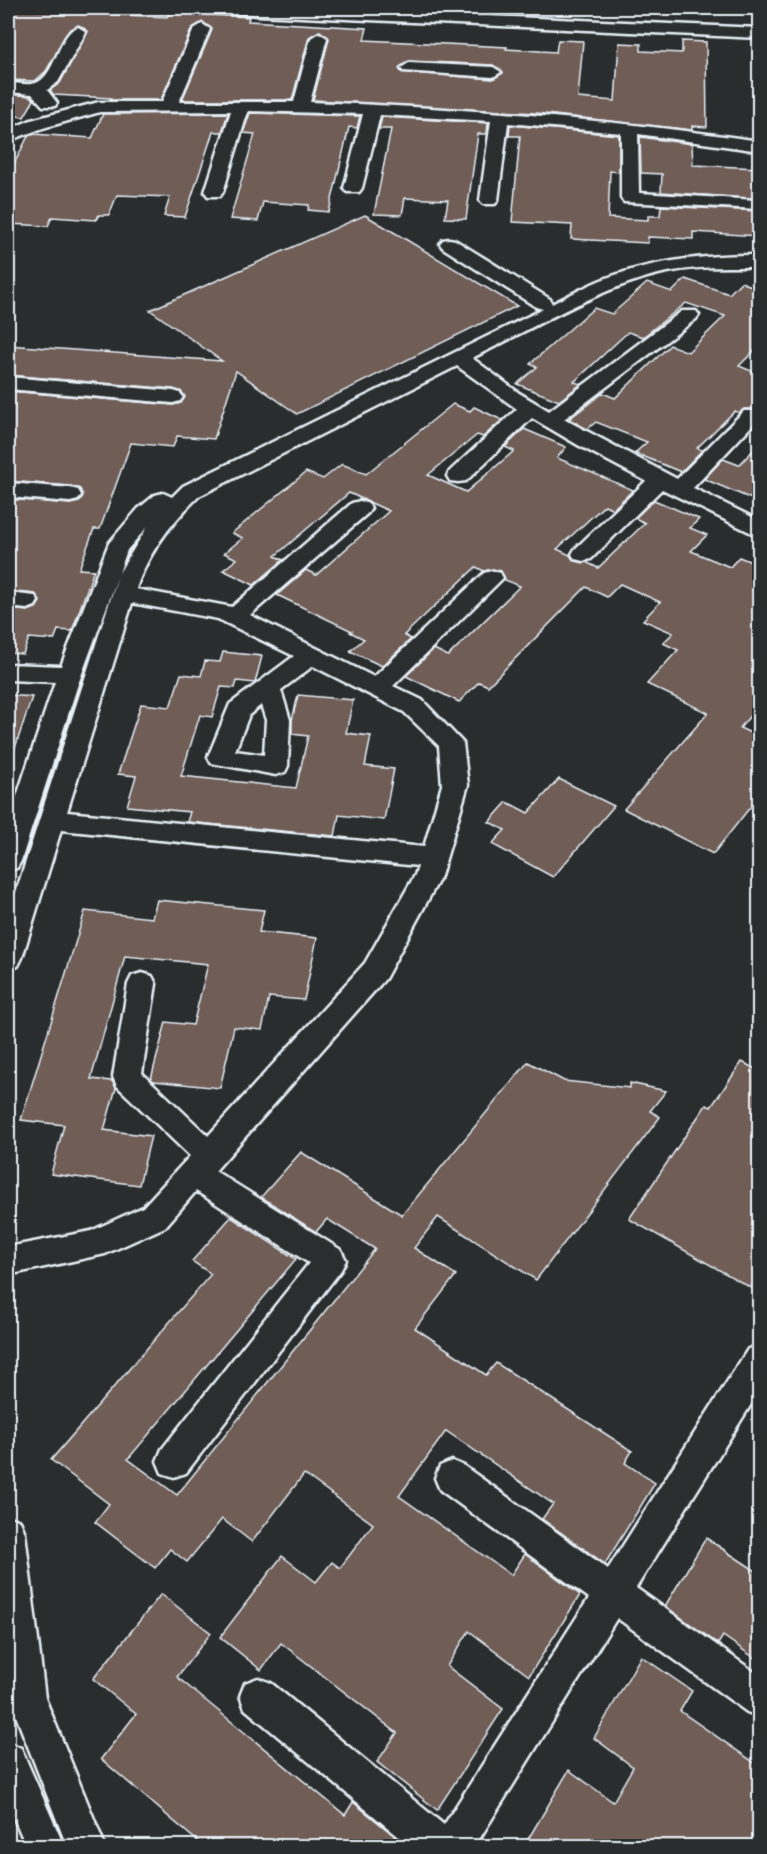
<svg xmlns="http://www.w3.org/2000/svg" width="767" height="1854" font-family="Itim,sans-serif">
	<style>
		.building { fill: #6f5d57; stroke: #e8f1f8; stroke-width: 1.5; fill-rule: evenodd }
		.lines { fill: none; stroke-linecap: round; stroke-linejoin: round }
		.minor-casing { stroke: #e8f1f8; stroke-width: 5 }
		.minor { fill: #2a2d2e; fill-rule: evenodd }
	</style>
	<rect width="100%" height="100%" fill="#2a2d2e"/>
	<filter id="ink" filterUnits="userSpaceOnUse"><feTurbulence type="fractalNoise" baseFrequency=".0167" numOctaves="2"/><feDisplacementMap in="SourceGraphic" scale="12" xChannelSelector="R" yChannelSelector="G"/><feConvolveMatrix kernelMatrix="1 2 1 2 8 2 1 2 1" color-interpolation-filters="sRGB"/></filter>
	<g filter="url(#ink)">
		<g class="building">
			<path d="M8,9L167,17L169,13L249,17L248,21L367,28L364,40L507,47L506,49L556,52L558,40L583,41L578,98L615,101L619,43L641,44V51L682,53V41L706,42L707,127L692,126V130L536,113L313,100L329,39L320,31L309,37L292,100H182L212,30L203,22L192,28L161,100H110L111,98L54,95L50,90L60,83L88,31L79,25L70,29L46,71L35,81L8,80ZM409,61L493,65L503,73L493,79L401,72L399,68Z"/>
			<path d="M8,94L31,96L34,100L24,117L8,115Z"/>
			<path d="M228,113L222,132H213L185,217L164,216L170,197L117,195L109,215H99L96,220L52,217L48,226L8,224V176L28,136L32,134L92,138L103,114Z"/>
			<path d="M250,113L360,116L357,128L349,127L329,212L308,210L309,205L263,202L258,221L230,219L255,134L243,133Z"/>
			<path d="M382,117L488,123L487,134H478L466,219L445,218L448,200L405,198L402,215L374,214L391,129H379Z"/>
			<path d="M510,125L619,135V172L610,171L608,218L648,220V216H660L661,206L759,211V236L693,232V239L648,237V243L571,239L572,225L512,222L520,136H509Z"/>
			<path d="M640,137L692,144L693,165L759,168V199L661,192L662,174L641,173Z"/>
			<path d="M365,215L517,306L297,414L236,371L214,439L177,436L173,447L131,443L100,529H94L79,569L94,570L72,631L58,630L54,640L29,638L23,654L8,653V609L28,611L36,608L40,602L35,594L8,591V499L70,504L79,502L83,496L80,489L71,486L8,481V391L173,405L181,403L185,397L182,392L173,389L8,375V345L222,361L150,310Z"/>
			<path d="M685,279L729,294L741,282L759,289V346L739,366L759,374V409H744L739,413L735,411L697,448L702,450L681,472L635,453L647,442L596,422L587,429L569,419L603,393L615,398L670,345L688,352L725,316L686,303L643,337L628,332L574,382L581,384L559,401L517,384L537,367L530,364L594,308L612,314L647,283L672,292Z"/>
			<path d="M453,404L470,411L474,407L502,420L483,437L477,435L428,475L466,492L514,451L505,447L524,429L566,447L557,458L633,490L613,509L605,505L557,549L570,555L574,561L586,562L598,568L645,523L635,518L654,500L699,519L690,528L707,535L691,551L730,567L739,557L759,565V705L740,728L759,737V796L713,854L624,809L708,713L647,684L678,650L663,643L673,633L643,620L660,602L620,584L607,597L586,587L488,686L479,682L459,702L406,676L434,649L448,656L520,586L505,580L501,571L493,569L484,571L476,567L404,635L411,639L382,666L350,651L364,639L350,632L352,631L277,595L306,570L316,575L389,511L349,493L275,556L283,560L254,585L223,570L237,559L224,553L243,538L232,533L306,472L323,479L342,464L366,474Z"/>
			<path d="M759,444V502L704,479L723,459L739,465Z"/>
			<path d="M223,652L262,656L255,683L237,681L235,688L221,687L212,717L200,715L181,776L296,788L308,736L292,734V720L298,695L353,700L346,733L371,736L365,766L394,769L384,820L339,815L335,836L187,822L190,812L127,806L136,776L118,774L141,704L170,707L181,674L201,676L205,661L220,662Z"/>
			<path d="M8,695L32,697L11,760H8Z"/>
			<path d="M559,779L614,806L553,877L492,844L505,830L489,822L507,802L528,813Z"/>
			<path d="M157,900L264,910L259,932L317,938L304,1000L269,997L262,1030L234,1027L220,1088L154,1081L151,1079L166,1022L193,1025L208,964L125,956L91,1079L112,1081L116,1088L104,1130L151,1136L139,1185L51,1174L64,1125L21,1120L85,911L152,918Z"/>
			<path d="M528,1062L564,1081L630,1088V1083L666,1091L650,1111L660,1117L536,1280L438,1217L414,1248L456,1275L415,1328L486,1375L496,1363L632,1451L625,1463L655,1483L605,1564L542,1519L553,1504L446,1431L399,1496L511,1575L525,1554L580,1595L529,1676L469,1631L447,1666L503,1709L437,1810L377,1762L397,1733L281,1643L261,1670L220,1637L282,1556L316,1582L332,1562L340,1568L373,1524L304,1474L252,1542L222,1519L187,1562L170,1549L155,1568L95,1522L109,1504L51,1460L211,1274L192,1261L231,1217L296,1259L128,1459L177,1495L375,1249L327,1219L316,1232L261,1197L301,1152L402,1215Z"/>
			<path d="M742,1062L759,1071V1278L753,1289L629,1219L706,1105L711,1107Z"/>
			<path d="M706,1538L759,1573V1661L723,1636L718,1644L665,1606Z"/>
			<path d="M161,1594L211,1633L177,1677L345,1815L353,1802L407,1846H203L101,1759L136,1714L93,1679Z"/>
			<path d="M641,1656L692,1691L680,1711L759,1766V1846H524L569,1770L613,1802L633,1767L594,1738Z"/>
		</g>
		<g class="lines">
			<defs>
				<g id="minor">
					<path d="M209,8H306L760,28V38L217,13Z"/>
					<path d="M202,24L210,29L179,102H294L311,38L319,33L327,38L310,102C461,108 610,119 760,141V151L638,134L639,193L756,200L760,201V209L624,202L621,198V133L508,123L498,200L495,204H483L480,200L491,121L380,115L362,188L359,192H347L344,188L363,114L248,111L223,192L220,196H208L205,192L231,111L100,112L43,128L8,141V130L31,120L99,102H162L194,29Z"/>
					<path d="M78,27L86,32L58,82L47,90L57,103L55,106H43L32,94L8,92V82C16,83 28,86 36,83C56,76 59,32 78,27Z"/>
					<path d="M409,63L493,67L501,72L493,77L403,71L401,68Z"/>
					<path d="M449,239L455,240L550,299L552,304C568,296 584,287 601,280C653,260 705,255 760,255V267C730,267 702,266 673,271C608,282 532,329 472,358L519,393L549,411L682,311H696L699,315L696,319L564,419L677,479L744,411H758V419L693,488L760,521V537L662,489L591,559L583,561L575,559L572,554L575,549L646,481L578,445L532,418L466,481L458,482L450,481L447,476L450,471L517,409L457,366L199,496C172,522 148,552 136,589L232,607L352,503L360,501L368,503L371,508L368,513L250,615L374,677L484,573L492,571L500,573L503,578L393,686L422,700L463,743L468,785L441,876L385,979L215,1171L341,1250L346,1260L341,1270L186,1473L174,1477L162,1473L157,1461L162,1449L309,1263L196,1191L165,1227L105,1254L8,1275V1247L91,1231L143,1207L190,1156L117,1086L113,1077L128,984L132,976L142,973L152,976L156,984L142,1073L208,1136L365,963L415,875L418,866L61,830L22,958L18,966L8,969V917L118,576L77,687L21,861L17,868L8,871V823L55,682L8,680V664L61,666L109,543L138,509L155,495L163,493L172,497L183,486L543,309L536,307L443,248L440,244L443,240ZM148,526L119,573L127,550ZM132,603L218,619L294,656L230,704L208,757L211,763L276,775L285,772L288,766L290,720L281,690L313,666L404,712L439,746L442,785L424,847L67,812ZM261,705L266,720L264,755L235,751L249,715Z"/>
					<path d="M8,377L173,391L180,393L183,397L180,401L173,403L8,389Z"/>
					<path d="M8,483L70,488L78,490L81,495L78,500L70,502L8,497Z"/>
					<path d="M8,593L35,596L38,601L35,606L27,609L8,607Z"/>
					<path d="M760,1345V1390L636,1588L760,1676V1717L747,1712L617,1618L475,1846H410L245,1709L240,1696L245,1683L258,1678L271,1683L444,1825L589,1598L440,1490L435,1478L440,1466L452,1461L464,1466L608,1569L748,1349Z"/>
					<path d="M8,1516L20,1521L25,1533L45,1698L105,1846H67L9,1698Z"/>
					<path d="M8,1742L21,1748L64,1846H26L8,1804Z"/>
				</g>
			</defs>
			<use href="#minor" class="minor-casing"/>
			<use href="#minor" class="minor"/>
		</g>
	</g>
	<rect width="767" height="1854" fill="none" stroke="#2a2d2e" stroke-width="30"/>
	<rect x="15" y="15" width="737" height="1824" fill="none" stroke="#e8f1f8" stroke-width="2" filter="url(#ink)"/>
</svg>
